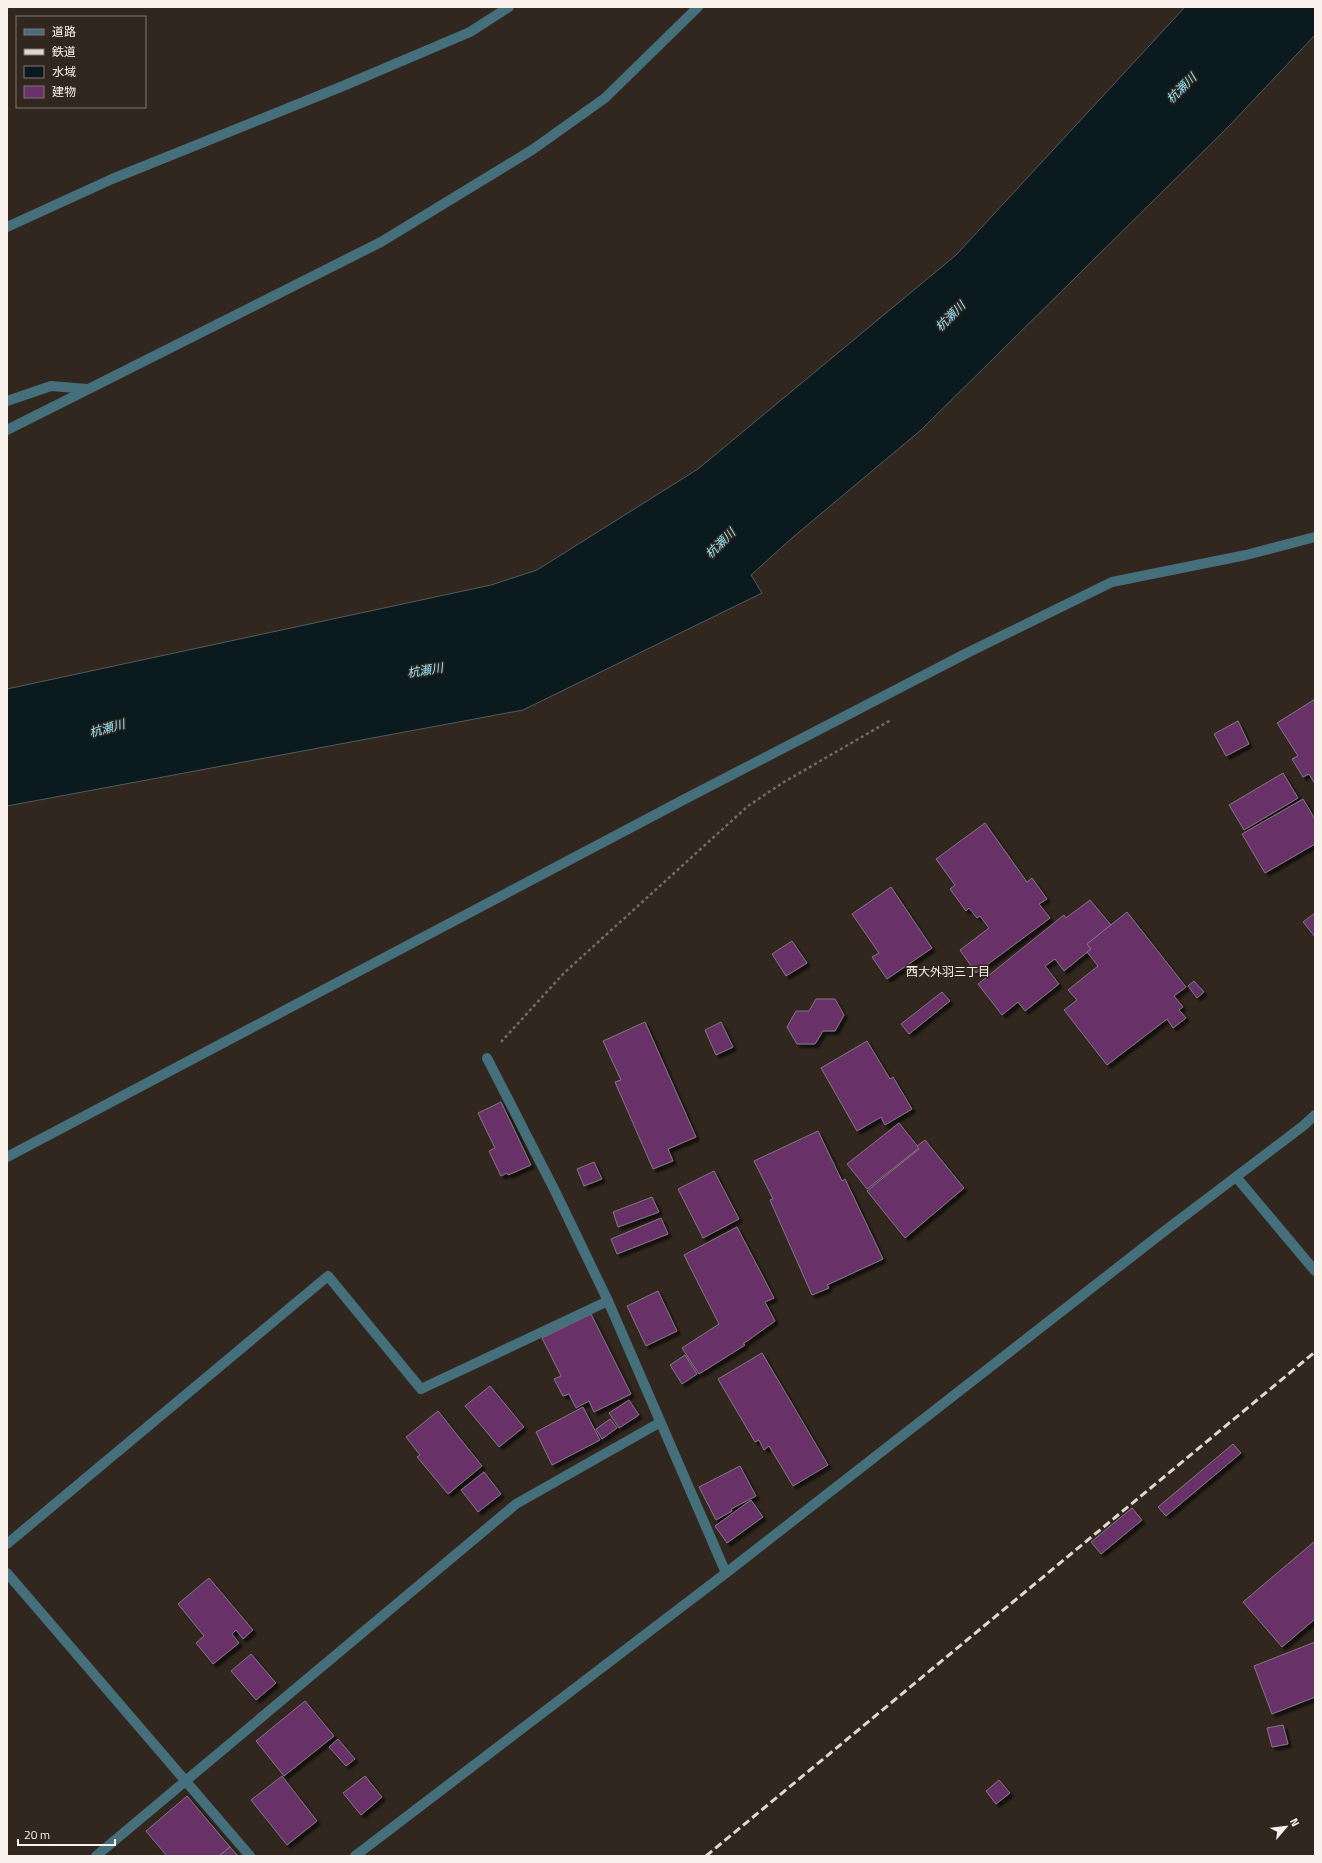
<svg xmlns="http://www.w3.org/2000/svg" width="1322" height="1863" font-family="'Titillium Web','Noto Sans JP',sans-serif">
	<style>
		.water { fill: #0b1a1e; stroke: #535b5c }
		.building { fill: #683169; stroke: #827782; filter: url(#shadow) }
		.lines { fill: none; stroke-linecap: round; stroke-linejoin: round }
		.path { stroke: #756c65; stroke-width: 2.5; stroke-dasharray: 3 3; stroke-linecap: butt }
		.street { stroke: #456f7a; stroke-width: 10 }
		.rail { stroke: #dfd7d1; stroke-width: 3; stroke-dasharray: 8 4; stroke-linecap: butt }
		.labels { text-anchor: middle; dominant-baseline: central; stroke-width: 3; stroke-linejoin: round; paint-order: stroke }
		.water-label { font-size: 12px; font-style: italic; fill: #93e6f9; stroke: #31271f }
		.neighbourhood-label { font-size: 12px; fill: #faf3ed; stroke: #31271f }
	</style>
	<defs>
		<filter id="shadow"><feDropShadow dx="3.5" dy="3.5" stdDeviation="1" flood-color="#0009"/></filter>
	</defs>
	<rect width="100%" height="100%" fill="#31271f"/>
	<path class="water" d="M1185,7H1315V35L1229,126L921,430L792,538L751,575L762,593L523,710L7,806V689L491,585L537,570L698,469L956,255Z"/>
	<g class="building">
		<path d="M1315,699V784L1309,774L1303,777L1292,759L1298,756L1277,723Z"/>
		<path d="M1238,721L1249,744L1226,756L1214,734Z"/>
		<path d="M1283,773L1298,798L1244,830L1229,805Z"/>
		<path d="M1303,799L1315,819V844L1265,873L1242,834Z"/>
		<path d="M985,823L1027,882L1032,878L1047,899L1039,904L1050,918L976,973L960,950L989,928L980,916L977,918L969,908L966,911L950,889L955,885L936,859Z"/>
		<path d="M891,887L932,948L887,979L872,957L879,953L852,914Z"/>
		<path d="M1090,900L1111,925L1087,944L1091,949L1064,971L1055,959L1045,966L1059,984L1025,1011L1018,1002L1002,1015L978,984L1064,915L1066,918Z"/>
		<path d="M1127,912L1186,987L1174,996L1183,1007L1179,1010L1186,1018L1173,1028L1167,1019L1107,1065L1064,1010L1077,1000L1068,990L1098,966L1087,952L1091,949L1087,944Z"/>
		<path d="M1315,913V937L1303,922Z"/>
		<path d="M792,941L807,963L786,976L772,954Z"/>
		<path d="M1194,981L1204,992L1197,998L1188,986Z"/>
		<path d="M942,992L950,1001L909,1034L901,1024Z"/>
		<path d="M816,999H835L844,1015L835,1031H823L815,1044H797L787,1027L796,1011H809Z"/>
		<path d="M645,1022L696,1137L668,1149L673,1161L653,1169L615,1082L621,1080L603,1041Z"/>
		<path d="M721,1022L733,1047L716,1055L705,1030Z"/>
		<path d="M867,1041L890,1079L893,1077L912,1109L885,1125L881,1117L857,1131L821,1068Z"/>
		<path d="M501,1102L531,1165L508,1175L507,1173L501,1176L489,1151L495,1148L478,1113Z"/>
		<path d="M899,1123L919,1148L867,1189L847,1164Z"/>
		<path d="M818,1131L842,1181L845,1179L883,1259L827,1285L829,1288L812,1295L770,1200L773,1199L754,1161Z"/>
		<path d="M925,1140L964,1188L905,1238L867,1191L919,1149L917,1146Z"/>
		<path d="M594,1162L602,1179L584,1186L577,1169Z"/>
		<path d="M714,1171L739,1219L703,1238L678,1189Z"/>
		<path d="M652,1197L659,1212L618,1227L613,1212Z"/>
		<path d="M661,1218L668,1234L617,1254L611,1239Z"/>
		<path d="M737,1227L774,1298L765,1302L775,1321L743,1344L745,1345L699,1374L682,1348L719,1324L684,1255Z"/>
		<path d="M658,1291L677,1331L646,1346L627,1306Z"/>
		<path d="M591,1314L631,1394L594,1412L589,1401L576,1408L569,1394L563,1396L554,1379L561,1376L542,1338Z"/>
		<path d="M762,1353L828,1465L793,1486L769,1446L764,1450L759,1440L755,1442L718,1379Z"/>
		<path d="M685,1355L697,1374L682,1384L670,1365Z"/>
		<path d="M490,1386L524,1427L499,1447L465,1406Z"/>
		<path d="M629,1400L639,1415L619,1428L609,1413Z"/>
		<path d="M583,1407L600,1440L552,1465L536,1432Z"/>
		<path d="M438,1411L482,1466L448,1494L417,1457L420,1455L406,1437Z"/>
		<path d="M610,1419L617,1428L602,1439L596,1429Z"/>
		<path d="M1233,1444L1241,1453L1166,1516L1158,1507Z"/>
		<path d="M740,1466L756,1496L731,1509L732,1511L716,1520L699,1487Z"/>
		<path d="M484,1472L501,1494L478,1512L461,1490Z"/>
		<path d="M751,1500L763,1517L727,1543L715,1526Z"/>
		<path d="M1132,1508L1142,1520L1101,1554L1091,1542Z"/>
		<path d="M1315,1541V1619L1282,1647L1243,1602Z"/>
		<path d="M209,1578L253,1630L243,1639L236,1630L232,1634L239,1643L213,1664L196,1643L204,1636L178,1604Z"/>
		<path d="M1315,1642V1697L1272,1714L1254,1666Z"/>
		<path d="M251,1654L276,1683L256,1700L231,1671Z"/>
		<path d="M305,1701L334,1736L284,1776L256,1741Z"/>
		<path d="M1283,1725L1288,1744L1272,1747L1267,1728Z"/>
		<path d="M338,1739L355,1759L346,1766L329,1747Z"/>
		<path d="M282,1776L317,1821L287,1845L251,1800Z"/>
		<path d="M365,1776L382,1797L361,1815L343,1793Z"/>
		<path d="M999,1780L1010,1793L996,1804L986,1791Z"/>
		<path d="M187,1796L230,1847L219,1856H167L146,1831Z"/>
		<path d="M230,1847L238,1856H219Z"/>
	</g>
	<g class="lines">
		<path class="path" d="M501,1042L564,973L748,806L784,782L891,720"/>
		<g class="street">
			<path d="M7,227L112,179L343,86L470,32L509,7"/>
			<path d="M7,401L51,386L87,389"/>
			<path d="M7,430L381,242L532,150L605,98L698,7"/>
			<path d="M487,1058L556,1193L608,1301L726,1573"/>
			<path d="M7,1157L685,799L967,653L1112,582L1246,555L1315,537"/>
			<path d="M1237,1178L1315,1271"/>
			<path d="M7,1544L328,1276L421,1389L608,1301"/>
			<path d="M7,1573L250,1856"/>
			<path d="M96,1856L516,1504L659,1423"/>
			<path d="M355,1856L726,1573L1162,1233L1303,1126L1315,1115"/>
		</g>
		<path class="rail" d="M706,1856L1315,1352"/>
	</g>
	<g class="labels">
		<g class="water-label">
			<text transform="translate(1181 88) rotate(-45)">杭瀬川</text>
			<text transform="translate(950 316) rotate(-45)">杭瀬川</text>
			<text transform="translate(720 543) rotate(-45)">杭瀬川</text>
			<text transform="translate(425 670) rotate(-9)">杭瀬川</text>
			<text transform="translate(107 728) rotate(-15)">杭瀬川</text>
		</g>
		<g class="neighbourhood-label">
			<text x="948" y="971">西大外羽三丁目</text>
		</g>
	</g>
	<rect width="1322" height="1863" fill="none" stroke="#faf3ed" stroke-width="16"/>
	<rect x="16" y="16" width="130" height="92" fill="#31271f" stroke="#817971"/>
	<rect x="24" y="29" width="20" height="6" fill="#456f7a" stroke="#817971"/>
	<text x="52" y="36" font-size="12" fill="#faf3ed">道路</text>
	<rect x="24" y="49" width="20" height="6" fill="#dfd7d1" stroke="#817971"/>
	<text x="52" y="56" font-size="12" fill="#faf3ed">鉄道</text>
	<rect x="24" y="66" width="20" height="12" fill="#0b1a1e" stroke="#817971"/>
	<text x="52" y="76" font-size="12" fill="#faf3ed">水域</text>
	<rect x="24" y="86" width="20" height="12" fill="#683169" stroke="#817971"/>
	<text x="52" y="96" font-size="12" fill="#faf3ed">建物</text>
	<g transform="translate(1286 1827) rotate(62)" stroke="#31271f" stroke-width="3" paint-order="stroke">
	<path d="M0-3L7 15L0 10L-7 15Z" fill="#faf3ed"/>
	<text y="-6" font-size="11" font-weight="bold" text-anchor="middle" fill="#faf3ed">N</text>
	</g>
	<path d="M18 1839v6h97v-6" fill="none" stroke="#faf3ed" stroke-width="2"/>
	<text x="24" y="1839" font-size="12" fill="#faf3ed" stroke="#31271f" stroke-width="3" paint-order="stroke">20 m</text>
</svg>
